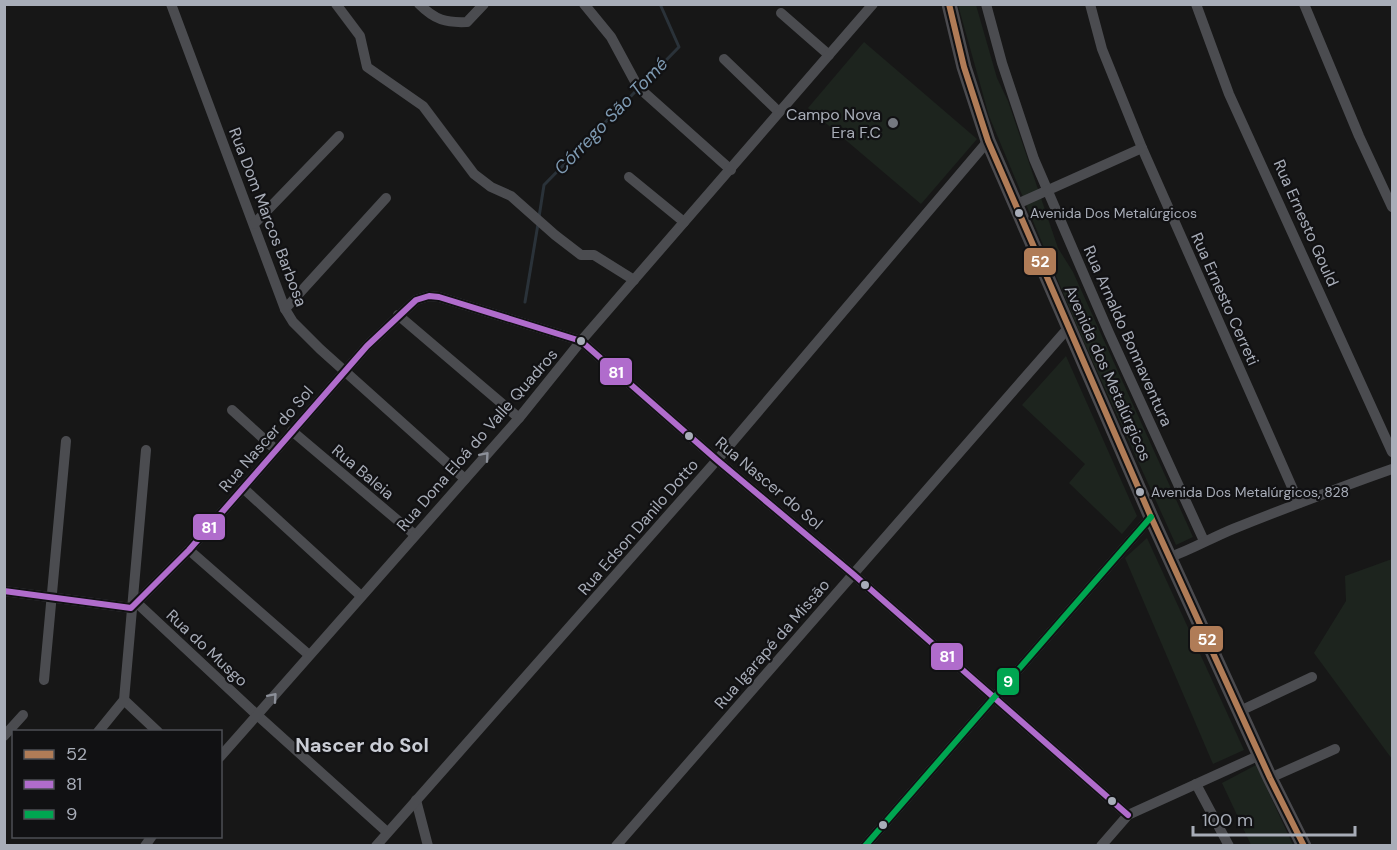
<svg xmlns="http://www.w3.org/2000/svg" width="1397" height="850" font-family="'DM Sans',sans-serif">
	<style>
		.green { fill: #1d241e }
		.lines { fill: none; stroke-linecap: round; stroke-linejoin: round }
		.stream { stroke: #2a3239; stroke-width: 3 }
		.minor { stroke: #4b4c50; stroke-width: 10 }
		.secondary { stroke: #4a4a4e; stroke-width: 15 }
		.bus-1-casing { stroke: #111113; stroke-width: 10 }
		.bus-2-casing { stroke: #111113; stroke-width: 10 }
		.bus-3-casing { stroke: #111113; stroke-width: 10 }
		.bus-1 { stroke: #b07c57; stroke-width: 6 }
		.bus-2 { stroke: #b06ccc; stroke-width: 6 }
		.bus-3 { stroke: #00a651; stroke-width: 6 }
		.oneway { stroke: #8c9099 }
		.poi-dot { fill: #757880; stroke: #111113; stroke-width: 2 }
		.bus-dot { fill: #a8adb8; stroke: #111113; stroke-width: 2 }
		.labels { text-anchor: middle; dominant-baseline: central; stroke-width: 4.5; stroke-linejoin: round; paint-order: stroke }
		.bus-label { font-size: 14px; fill: #a8adb8; stroke: #111113; text-anchor: start }
		.poi-label { font-size: 16px; fill: #a8adb8; stroke: #111113; text-anchor: end }
		.street-label { font-size: 16px; fill: #a8adb8; stroke: #111113 }
		.water-label { font-size: 18px; font-style: italic; fill: #7f9bb3; stroke: #111113 }
		.quarter-label { font-size: 20px; font-weight: bold; fill: #c9ccd4; stroke: #111113 }
		.line-badge { stroke: #111113; stroke-width: 2 }
		.badge-label { font-size: 16px; text-anchor: middle; font-weight: bold; fill: #fff }
	</style>
	<rect width="100%" height="100%" fill="#171717"/>
	<g class="green">
		<path d="M958,5H976L997,78L1008,101L1058,248L1073,272L1193,537L1176,545L1082,338L989,116Z"/>
		<path d="M864,42L977,139L921,204L808,108Z"/>
		<path d="M1066,356L1137,516L1122,534L1069,483L1085,464L1022,405Z"/>
		<path d="M1147,538L1244,750L1213,764L1125,558Z"/>
		<path d="M1392,559V759L1314,653L1346,601L1345,576Z"/>
		<path d="M1256,765L1293,845H1251L1222,783Z"/>
	</g>
	<g class="lines">
		<g class="stream">
			<path d="M539,217L544,185L679,47L660,4"/>
			<path d="M525,302L538,224"/>
		</g>
		<g class="minor">
			<path d="M171,4L285,309L293,322L320,349L465,479"/>
			<path d="M336,4L360,36L367,67L423,106L474,174L491,187L511,196L555,235L581,255H594L634,280"/>
			<path d="M419,4C435,20 446,23 467,22L484,4"/>
			<path d="M584,4L611,37L638,87L731,170"/>
			<path d="M986,4L1002,63L1034,159L1109,333L1204,541"/>
			<path d="M1090,4L1102,49L1142,148L1299,503"/>
			<path d="M1196,4L1229,94L1392,452"/>
			<path d="M1304,4L1359,136L1392,207"/>
			<path d="M781,13L829,55"/>
			<path d="M724,59L779,112"/>
			<path d="M629,177L684,222"/>
			<path d="M1015,205L1142,148"/>
			<path d="M254,224L339,136"/>
			<path d="M285,309L386,198"/>
			<path d="M398,315L519,418"/>
			<path d="M232,410L275,449"/>
			<path d="M292,431L415,535"/>
			<path d="M243,488L361,596"/>
			<path d="M189,550L309,655"/>
			<path d="M1170,557C1191,550 1211,538 1233,529C1286,508 1338,488 1392,469"/>
			<path d="M4,591L131,608L189,550L367,346L416,300L429,296L439,297L581,341L717,460L853,574L1128,815"/>
			<path d="M137,603L257,715L387,832"/>
			<path d="M44,680L66,441"/>
			<path d="M124,700L158,732"/>
			<path d="M1240,711L1312,677"/>
			<path d="M98,732L124,700L146,450"/>
			<path d="M4,736L23,715"/>
			<path d="M220,757L519,418L581,341L873,4"/>
			<path d="M1270,778L1335,749"/>
			<path d="M1196,784L1229,846"/>
			<path d="M416,800L428,846"/>
			<path d="M145,846L152,836"/>
			<path d="M376,846L717,460L988,141"/>
			<path d="M616,846L1069,327"/>
			<path d="M865,846L1151,517"/>
			<path d="M1101,846L1128,815L1260,755"/>
		</g>
		<path class="secondary" d="M949,4L964,67L988,141L1151,517L1270,778L1304,846"/>
		<defs>
			<path id="bus-1" d="M949,4L964,67L988,141L1151,517L1270,778L1304,846"/>
			<path id="bus-2" d="M4,591L131,608L189,550L367,346L416,300L429,296L439,297L581,341L717,460L853,574L1128,815"/>
			<path id="bus-3" d="M865,846L1151,517"/>
		</defs>
		<use href="#bus-1" class="bus-1-casing"/>
		<use href="#bus-2" class="bus-2-casing"/>
		<use href="#bus-3" class="bus-3-casing"/>
		<use href="#bus-1" class="bus-1"/>
		<use href="#bus-2" class="bus-2"/>
		<use href="#bus-3" class="bus-3"/>
	</g>
	<defs><path id="oneway-chevron" d="M-2-3.5L2.5 0L-2 3.5" fill="none" stroke-width="1.6" stroke-linecap="round" stroke-linejoin="round" transform="scale(1.5)"/></defs>
	<g class="oneway">
		<use href="#oneway-chevron" transform="translate(485 456) rotate(-49)"/>
		<use href="#oneway-chevron" transform="translate(273 697) rotate(-49)"/>
	</g>
	<circle class="poi-dot" cx="893" cy="123" r="6"/>
	<g class="bus-dot">
		<circle cx="1019" cy="213" r="5"/>
		<circle cx="581" cy="341" r="5"/>
		<circle cx="689" cy="436" r="5"/>
		<circle cx="1140" cy="492" r="5"/>
		<circle cx="865" cy="585" r="5"/>
		<circle cx="1112" cy="801" r="5"/>
		<circle cx="883" cy="825" r="5"/>
	</g>
	<g class="labels">
		<g class="bus-label">
			<text x="1030" y="213">Avenida Dos Metalúrgicos</text>
			<text x="1151" y="492">Avenida Dos Metalúrgicos, 828</text>
		</g>
		<g class="poi-label">
			<text x="881" y="114">Campo Nova<tspan x="881" dy="18">Era F.C</tspan></text>
		</g>
		<g class="street-label">
			<text transform="translate(268 217) rotate(69)">Rua Dom Marcos Barbosa</text>
			<text transform="translate(1306 223) rotate(66)">Rua Ernesto Gould</text>
			<text transform="translate(1225 299) rotate(66)">Rua Ernesto Cerreti</text>
			<text transform="translate(1128 336) rotate(66)">Rua Arnaldo Bonnaventura</text>
			<text transform="translate(1108 373) rotate(66)">Avenida dos Metalúrgicos</text>
			<text transform="translate(266 439) rotate(-49)">Rua Nascer do Sol</text>
			<text transform="translate(477 440) rotate(-49)">Rua Dona Eloá do Valle Quadros</text>
			<text transform="translate(363 472) rotate(40)">Rua Baleia</text>
			<text transform="translate(769 483) rotate(40)">Rua Nascer do Sol</text>
			<text transform="translate(638 527) rotate(-49)">Rua Edson Danilo Dotto</text>
			<text transform="translate(772 644) rotate(-49)">Rua Igarapé da Missão</text>
			<text transform="translate(207 648) rotate(43)">Rua do Musgo</text>
		</g>
		<g class="water-label">
			<text transform="translate(611 116) rotate(-46)">Córrego São Tomé</text>
		</g>
		<g class="quarter-label">
			<text x="362" y="745">Nascer do Sol</text>
		</g>
	</g>
	<g class="line-badge">
		<rect x="1023" y="247" width="34" height="29" rx="6" fill="#b07c57"/>
		<rect x="599" y="357" width="34" height="29" rx="6" fill="#b06ccc"/>
		<rect x="192" y="513" width="34" height="28" rx="6" fill="#b06ccc"/>
		<rect x="1189" y="625" width="35" height="28" rx="6" fill="#b07c57"/>
		<rect x="930" y="642" width="34" height="29" rx="6" fill="#b06ccc"/>
		<rect x="996" y="667" width="24" height="29" rx="6" fill="#00a651"/>
	</g>
	<g class="badge-label">
		<text x="1040" y="267">52</text>
		<text x="616" y="378">81</text>
		<text x="209" y="533">81</text>
		<text x="1207" y="645">52</text>
		<text x="947" y="662">81</text>
		<text x="1008" y="687">9</text>
	</g>
	<rect width="1397" height="850" fill="none" stroke="#a8adb8" stroke-width="12"/>
	<rect x="12" y="730" width="210" height="108" fill="#111113" stroke="#4d4f55" stroke-width="1.5"/>
	<rect x="24" y="750" width="30" height="9" fill="#b07c57" stroke="#4d4f55" stroke-width="1.5"/>
	<text x="66" y="760" font-size="18" fill="#a8adb8">52</text>
	<rect x="24" y="780" width="30" height="9" fill="#b06ccc" stroke="#4d4f55" stroke-width="1.5"/>
	<text x="66" y="790" font-size="18" fill="#a8adb8">81</text>
	<rect x="24" y="810" width="30" height="9" fill="#00a651" stroke="#4d4f55" stroke-width="1.5"/>
	<text x="66" y="820" font-size="18" fill="#a8adb8">9</text>
	<path d="M1193 826v9h162v-9" fill="none" stroke="#a8adb8" stroke-width="3"/>
	<text x="1202" y="826" font-size="18" fill="#a8adb8" stroke="#111113" stroke-width="4.5" paint-order="stroke">100 m</text>
</svg>
